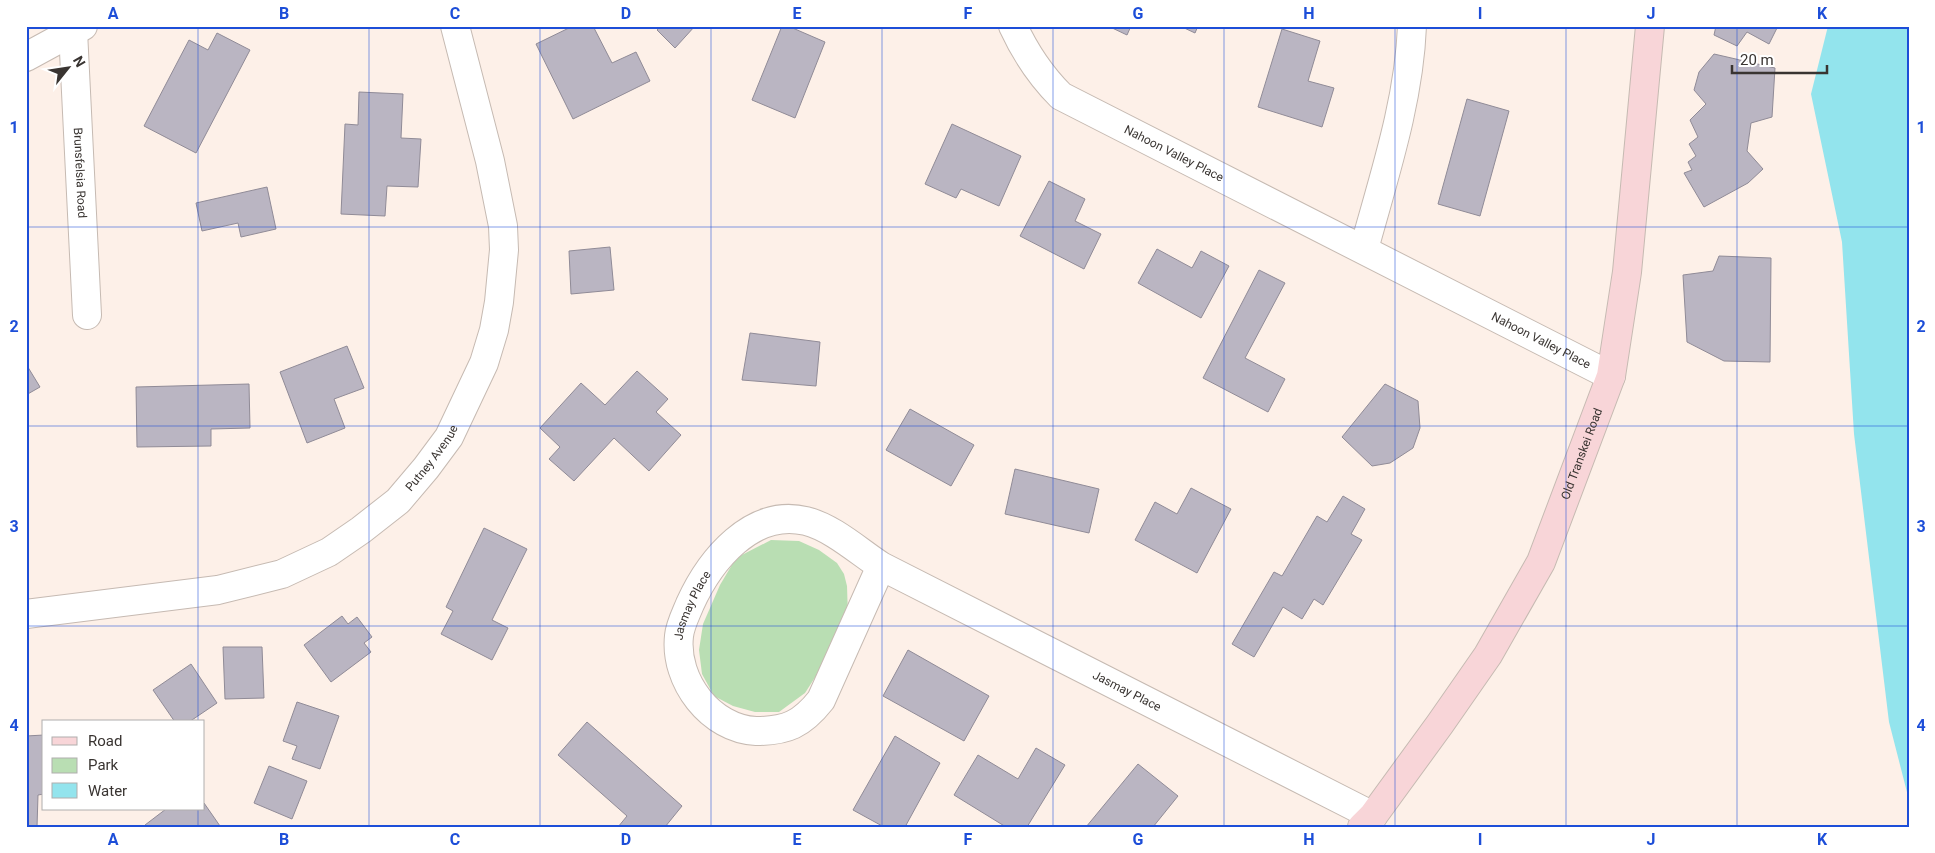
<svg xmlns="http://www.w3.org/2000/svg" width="1935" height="853" font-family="Roboto,sans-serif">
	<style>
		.green { fill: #b9deb3 }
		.water { fill: #93e4ed }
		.building { fill: #bab5c2; stroke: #908b97 }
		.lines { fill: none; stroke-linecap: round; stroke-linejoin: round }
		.minor-casing { stroke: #c6bab2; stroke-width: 30 }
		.secondary-casing { stroke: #c6bab2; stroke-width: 30 }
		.minor { stroke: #fff; stroke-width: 28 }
		.secondary { stroke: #f8d5d8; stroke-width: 28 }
		.grid { fill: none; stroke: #1d4ed8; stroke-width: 1; stroke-opacity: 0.55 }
		.labels { text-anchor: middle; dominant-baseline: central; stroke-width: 4; stroke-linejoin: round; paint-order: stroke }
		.street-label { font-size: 12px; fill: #393431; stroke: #fff }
		.neatline { fill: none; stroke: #1d4ed8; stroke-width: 2 }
		.grid-label { font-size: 16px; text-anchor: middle; font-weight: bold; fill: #1d4ed8 }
	</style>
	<rect width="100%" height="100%" fill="#fdf0e8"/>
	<path class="green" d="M771,540L799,541L819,550L837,563L844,574L847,586L848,616L830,654L805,693L779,712H755L733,706L714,696L702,674L699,650L703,624L720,585L736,558Z"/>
	<path class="water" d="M1828,26H1909V800L1889,722L1854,434L1842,242L1811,94Z"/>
	<g class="building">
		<path d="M573,26H593L612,63L636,52L650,81L573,119L536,44Z"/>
		<path d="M661,26H695L675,48L657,30Z"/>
		<path d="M782,26H788L825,42L795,118L752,100Z"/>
		<path d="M1108,26H1131L1127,35Z"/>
		<path d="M1180,26H1198L1195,33Z"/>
		<path d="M1716,26H1778L1769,44L1747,32L1737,46L1714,35Z"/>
		<path d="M1282,29L1320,41L1308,81L1334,88L1322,127L1258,107Z"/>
		<path d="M217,33L250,50L196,153L144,126L189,40L208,50Z"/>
		<path d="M1714,54L1775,68L1772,117L1751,123L1747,151L1763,169L1748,183L1704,207L1684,173L1692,170L1688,162L1696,156L1689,144L1698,137L1690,120L1706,104L1694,90L1699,72Z"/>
		<path d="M359,92L403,94L401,138L421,139L418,187L387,186L385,216L341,214L345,124L358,125Z"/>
		<path d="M1467,99L1509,111L1480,216L1438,204Z"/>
		<path d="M952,124L1021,156L999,206L961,189L956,198L925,184Z"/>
		<path d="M1049,181L1085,199L1075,221L1101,234L1084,269L1020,236Z"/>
		<path d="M267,187L276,229L241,237L238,223L202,231L196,203Z"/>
		<path d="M610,247L614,290L571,294L569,251Z"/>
		<path d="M1157,249L1192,268L1201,251L1229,266L1201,318L1138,283Z"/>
		<path d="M1719,256L1771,258L1770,362L1724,361L1687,342L1683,275L1713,271Z"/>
		<path d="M1259,270L1285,283L1245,358L1285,379L1268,412L1203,378Z"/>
		<path d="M750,333L820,342L816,386L742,380Z"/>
		<path d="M347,346L364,388L334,399L345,428L307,443L280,372Z"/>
		<path d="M26,364L40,387L26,395Z"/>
		<path d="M637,371L668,399L656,412L681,435L649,471L614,438L574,481L549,459L560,447L540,428L581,383L605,405Z"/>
		<path d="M249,384L250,428L211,429V446L137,447L136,387Z"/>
		<path d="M1385,384L1418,401L1420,428L1413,448L1390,463L1372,466L1342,437Z"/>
		<path d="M910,409L974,445L951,486L886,450Z"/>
		<path d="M1015,469L1099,489L1089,533L1005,514Z"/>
		<path d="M1191,488L1231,509L1197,573L1135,540L1155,502L1177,514Z"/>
		<path d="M1343,496L1365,509L1351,534L1362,540L1323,605L1314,599L1302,619L1283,607L1254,657L1232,644L1274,572L1282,576L1317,516L1327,522Z"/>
		<path d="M484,528L527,549L492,620L508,628L492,660L441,634L453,611L446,607Z"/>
		<path d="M342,616L348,624L357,617L372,637L364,643L371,652L331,682L304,645Z"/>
		<path d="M223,647H262L264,698L225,699Z"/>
		<path d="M908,650L989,696L964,741L883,696Z"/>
		<path d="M191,664L217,703L189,722H175L153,690Z"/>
		<path d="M297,702L339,716L320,769L292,759L297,746L283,741Z"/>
		<path d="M587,722L682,806L665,827H618L627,816L558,755Z"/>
		<path d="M44,735V794L38,795L37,827H26V736Z"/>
		<path d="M895,736L940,763L905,827H884L853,810Z"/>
		<path d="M1036,748L1065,765L1027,827H1006L954,795L978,755L1018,779Z"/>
		<path d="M1138,764L1178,796L1153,827H1086Z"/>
		<path d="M269,766L307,781L292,819L254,803Z"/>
		<path d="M204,803L220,826L218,827H146L145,825L166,809H204Z"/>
	</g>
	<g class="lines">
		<defs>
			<g id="minor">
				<path id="s1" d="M1013,26C1025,52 1041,76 1061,96L1611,376"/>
				<path id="s2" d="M73,31L87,315"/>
				<path d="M26,57L83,26"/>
				<path d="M1364,249C1384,176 1409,102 1412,26"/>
				<path id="s3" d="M881,566L821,700C802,724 787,731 756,731C711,729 674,681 679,636C680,625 686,614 690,604C710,560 752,508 806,521C833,528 858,551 881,566L1373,816"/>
				<path id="s4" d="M26,614L218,590L282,574L329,552L361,530L398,501L426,468L449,437L484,363L494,330L499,302L504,250L503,226L490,161L455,26"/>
			</g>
			<g id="secondary">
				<path id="s5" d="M1362,827L1373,816L1440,724L1488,655L1541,562L1611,376L1627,272L1650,26"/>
			</g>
		</defs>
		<use href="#minor" class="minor-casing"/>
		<use href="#secondary" class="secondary-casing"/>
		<use href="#minor" class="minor"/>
		<use href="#secondary" class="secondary"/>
	</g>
	<path class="grid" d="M198,26V722M369,26V827M540,26V827M711,26V827M882,26V827M1053,26V827M1224,26V827M1395,26V827M1566,26V827M1737,26V827M26,227H1909M26,426H1909M26,626H1909M198,809V827"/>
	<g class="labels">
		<g class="street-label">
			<text stroke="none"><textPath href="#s1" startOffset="212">Nahoon Valley Place</textPath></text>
			<text stroke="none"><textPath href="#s2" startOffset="142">Brunsfelsia Road</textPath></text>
			<text stroke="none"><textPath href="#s1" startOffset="624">Nahoon Valley Place</textPath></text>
			<text stroke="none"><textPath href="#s5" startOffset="436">Old Transkei Road</textPath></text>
			<text stroke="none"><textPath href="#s4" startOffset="452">Putney Avenue</textPath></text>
			<text stroke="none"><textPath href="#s3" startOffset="391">Jasmay Place</textPath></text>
			<text stroke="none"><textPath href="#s3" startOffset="910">Jasmay Place</textPath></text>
		</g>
	</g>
	<rect width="1935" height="853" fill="none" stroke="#ffffff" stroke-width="55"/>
	<rect x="42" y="720" width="162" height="90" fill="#ffffff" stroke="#b0aead"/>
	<rect x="52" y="737" width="25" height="8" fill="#f8d5d8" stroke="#b0aead"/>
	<text x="88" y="746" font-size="15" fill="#393431">Road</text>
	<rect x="52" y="758" width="25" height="15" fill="#b9deb3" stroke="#b0aead"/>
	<text x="88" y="770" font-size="15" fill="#393431">Park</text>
	<rect x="52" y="783" width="25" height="15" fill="#93e4ed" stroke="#b0aead"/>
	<text x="88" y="796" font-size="15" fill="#393431">Water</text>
	<g transform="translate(68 68) rotate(60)" stroke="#ffffff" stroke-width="4" paint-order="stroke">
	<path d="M0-4L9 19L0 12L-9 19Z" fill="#393431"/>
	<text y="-8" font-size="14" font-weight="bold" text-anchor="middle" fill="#393431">N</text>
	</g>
	<path d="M1732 65v8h95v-8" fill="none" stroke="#393431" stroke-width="2.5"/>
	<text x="1740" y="65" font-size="15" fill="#393431" stroke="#ffffff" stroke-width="4" paint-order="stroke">20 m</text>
	<rect x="28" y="28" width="1880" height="798" class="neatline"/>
	<g class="grid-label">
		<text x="113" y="19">A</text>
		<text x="284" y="19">B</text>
		<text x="455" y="19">C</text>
		<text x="626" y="19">D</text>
		<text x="797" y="19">E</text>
		<text x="968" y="19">F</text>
		<text x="1138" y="19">G</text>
		<text x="1309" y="19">H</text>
		<text x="1480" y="19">I</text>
		<text x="1651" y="19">J</text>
		<text x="1822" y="19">K</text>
		<text x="14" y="133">1</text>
		<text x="1921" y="133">1</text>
		<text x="14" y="332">2</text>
		<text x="1921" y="332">2</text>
		<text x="14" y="532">3</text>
		<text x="1921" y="532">3</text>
		<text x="14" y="731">4</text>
		<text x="1921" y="731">4</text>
		<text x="113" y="845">A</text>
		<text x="284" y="845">B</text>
		<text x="455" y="845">C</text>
		<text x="626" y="845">D</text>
		<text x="797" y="845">E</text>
		<text x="968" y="845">F</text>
		<text x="1138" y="845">G</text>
		<text x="1309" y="845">H</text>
		<text x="1480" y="845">I</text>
		<text x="1651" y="845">J</text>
		<text x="1822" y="845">K</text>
	</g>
</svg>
